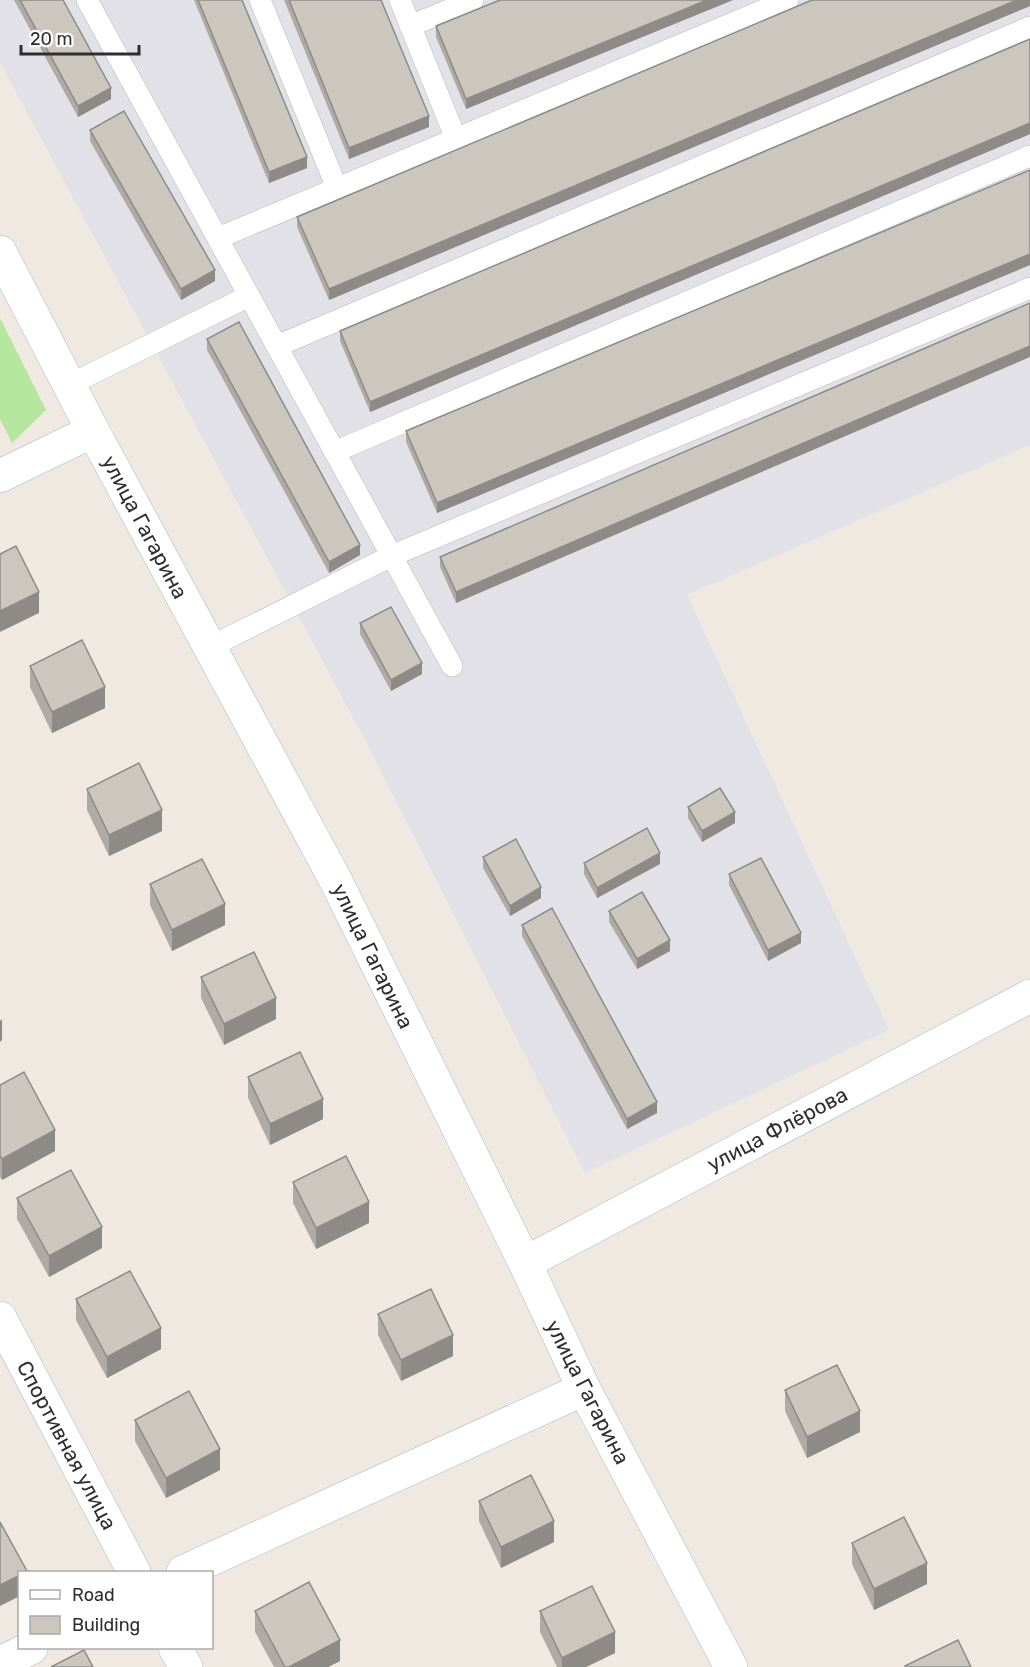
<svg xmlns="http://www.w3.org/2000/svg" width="1030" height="1667" font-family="Rubik,sans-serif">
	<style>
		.industrial { fill: #e3e1e8 }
		.green { fill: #b6e59e }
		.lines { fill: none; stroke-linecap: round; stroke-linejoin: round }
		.lane-casing { stroke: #b4b7c1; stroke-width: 22 }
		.street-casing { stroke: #b4b7c1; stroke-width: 34 }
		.lane { stroke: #fff; stroke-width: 21 }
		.street { stroke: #fff; stroke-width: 33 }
		.wall { fill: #afaba4 }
		.shaded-wall { fill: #8e8b86 }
		.building { fill: #cbc7bf; stroke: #8e8b86; stroke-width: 1.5 }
		.labels { text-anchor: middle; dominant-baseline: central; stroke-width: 4.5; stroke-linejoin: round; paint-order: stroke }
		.street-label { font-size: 21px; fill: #2e2e2e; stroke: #fff }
	</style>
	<rect width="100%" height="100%" fill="#efe9e1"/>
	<path class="industrial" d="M0,0H1030V445L687,595L889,1030L585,1173L363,736L0,62Z"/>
	<path class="green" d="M0,318L46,410L12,443L0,419Z"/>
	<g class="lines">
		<defs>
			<g id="lane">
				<path d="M87,0L452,666"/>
				<path d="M260,0L337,188"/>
				<path d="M400,0L456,139"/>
				<path d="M410,26L473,0"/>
				<path d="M218,238L788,0"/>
				<path d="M277,346L1030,27"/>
				<path d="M69,385L249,296"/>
				<path d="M334,452L1030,156"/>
				<path d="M210,647L391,556L1030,288"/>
			</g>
			<g id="street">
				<path d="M0,252L93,431L336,881L525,1263L584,1389L731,1667"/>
				<path d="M0,476L93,431"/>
				<path d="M525,1263L1030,996"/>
				<path d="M0,1318L134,1572"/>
				<path d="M183,1572L584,1389"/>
				<path d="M175,1648L186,1667"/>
				<path d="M0,1663L31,1648"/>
			</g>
		</defs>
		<use href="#lane" class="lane-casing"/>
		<use href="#street" class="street-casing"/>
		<use href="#lane" class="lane"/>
		<use href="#street" class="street"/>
	</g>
	<g class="wall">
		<path d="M14,0H63L111,99L78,117Z"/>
		<path d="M194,0H242L307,168L269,183Z"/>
		<path d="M284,0H381L429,127L349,159Z"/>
		<path d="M500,0H733L466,109L436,37V26Z"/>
		<path d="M1030,0V6L329,300L297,227V217Z"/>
		<path d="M1030,39V134L370,412L340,341V331Z"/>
		<path d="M90,130L215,281L181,300L90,141Z"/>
		<path d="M1030,170V265L437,513L406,442V431Z"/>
		<path d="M1030,303L456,603L440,567V557Z"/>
		<path d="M207,339L360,555L329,573L207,350Z"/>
		<path d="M360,623L422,674L391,691L360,634Z"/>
		<path d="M30,666L105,708L52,733L30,687Z"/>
		<path d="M87,789L162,831L109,856L87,810Z"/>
		<path d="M688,807L735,823L702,842L688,818Z"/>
		<path d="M483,857L541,898L510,916L483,868Z"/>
		<path d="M584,863L660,864L597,898L584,874Z"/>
		<path d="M729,874L801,943L768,961L729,885Z"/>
		<path d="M150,884L225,925L172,951L150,905Z"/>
		<path d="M609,911L670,951L637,969L609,922Z"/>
		<path d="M522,925L657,1113L627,1129L522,936Z"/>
		<path d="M201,977L276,1019L224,1045L201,998Z"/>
		<path d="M248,1077L323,1119L270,1145L248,1098Z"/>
		<path d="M0,1085L55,1151L2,1180L0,1177Z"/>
		<path d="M293,1182L369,1223L316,1249L293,1203Z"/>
		<path d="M17,1198L102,1248L49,1277L17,1219Z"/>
		<path d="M76,1299L161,1349L107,1378L76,1320Z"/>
		<path d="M378,1314L453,1356L401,1381L378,1335Z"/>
		<path d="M785,1390L860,1432L807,1458L785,1411Z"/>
		<path d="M135,1420L220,1470L166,1498L135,1441Z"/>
		<path d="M479,1501L554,1542L501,1568L479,1521Z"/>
		<path d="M852,1543L927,1584L874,1610L852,1564Z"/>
		<path d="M255,1611L340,1661L328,1667H274L255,1632Z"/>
		<path d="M540,1611L615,1653L586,1667H557L540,1632Z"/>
	</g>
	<g class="shaded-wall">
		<path d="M707,0H733L466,109V99Z"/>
		<path d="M1017,0H1030V6L329,300V289Z"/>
		<path d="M111,88V99L78,117V106Z"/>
		<path d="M429,116V127L349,159V148Z"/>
		<path d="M1030,123V134L370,412V402Z"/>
		<path d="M307,157V168L269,183V172Z"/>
		<path d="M1030,254V265L437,513V503Z"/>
		<path d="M215,270V281L181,300V289Z"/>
		<path d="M1030,346V357L456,603V592Z"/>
		<path d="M360,545V555L329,573V562Z"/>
		<path d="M39,592V613L0,632V611Z"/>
		<path d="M422,663V674L391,691V680Z"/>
		<path d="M105,687V708L52,733V712Z"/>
		<path d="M162,810V831L109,856V835Z"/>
		<path d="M735,812V823L702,842V831Z"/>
		<path d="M660,853V864L597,898V888Z"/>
		<path d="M541,887V898L510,916V906Z"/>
		<path d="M225,904V925L172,951V930Z"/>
		<path d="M801,933V943L768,961V950Z"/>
		<path d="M670,940V951L637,969V959Z"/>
		<path d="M276,998V1019L224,1045V1024Z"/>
		<path d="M2,1019V1040L0,1042V1021Z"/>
		<path d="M323,1099V1119L270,1145V1124Z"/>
		<path d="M657,1102V1113L627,1129V1119Z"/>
		<path d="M55,1130V1151L2,1180V1159Z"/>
		<path d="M369,1202V1223L316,1249V1228Z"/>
		<path d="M102,1227V1248L49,1277V1256Z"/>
		<path d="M161,1328V1349L107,1378V1357Z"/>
		<path d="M453,1335V1356L401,1381V1360Z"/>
		<path d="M860,1411V1432L807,1458V1437Z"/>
		<path d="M220,1449V1470L166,1498V1478Z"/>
		<path d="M554,1521V1542L501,1568V1547Z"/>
		<path d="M927,1563V1584L874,1610V1589Z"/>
		<path d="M20,1575V1596L0,1606V1585Z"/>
		<path d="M615,1632V1653L586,1667H562V1658Z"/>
		<path d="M340,1640V1661L328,1667H289Z"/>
	</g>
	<g class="building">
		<path d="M20,0H63L111,88L78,106Z"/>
		<path d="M198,0H242L307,157L269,172Z"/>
		<path d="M289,0H381L429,116L349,148Z"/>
		<path d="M500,0H707L466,99L436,26Z"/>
		<path d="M812,0H1017L329,289L297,217Z"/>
		<path d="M1030,39V123L370,402L340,331Z"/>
		<path d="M124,111L215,270L181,289L90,130Z"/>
		<path d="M1030,170V254L437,503L406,431Z"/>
		<path d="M1030,303V346L456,592L440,557Z"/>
		<path d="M239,322L360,545L329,562L207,339Z"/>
		<path d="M16,546L39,592L0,611V554Z"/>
		<path d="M391,607L422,663L391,680L360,623Z"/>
		<path d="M82,640L105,687L52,712L30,666Z"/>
		<path d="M139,763L162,810L109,835L87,789Z"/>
		<path d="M720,788L735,812L702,831L688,807Z"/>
		<path d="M647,828L660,853L597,888L584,863Z"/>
		<path d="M516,839L541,887L510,906L483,857Z"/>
		<path d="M761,858L801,933L768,950L729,874Z"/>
		<path d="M202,859L225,904L172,930L150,884Z"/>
		<path d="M642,892L670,940L637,959L609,911Z"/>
		<path d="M552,908L657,1102L627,1119L522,925Z"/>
		<path d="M254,952L276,998L224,1024L201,977Z"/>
		<path d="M300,1052L323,1099L270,1124L248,1077Z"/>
		<path d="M24,1072L55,1130L2,1159L0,1156V1085Z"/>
		<path d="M346,1156L369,1202L316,1228L293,1182Z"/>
		<path d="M71,1170L102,1227L49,1256L17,1198Z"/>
		<path d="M130,1271L161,1328L107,1357L76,1299Z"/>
		<path d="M431,1289L453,1335L401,1360L378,1314Z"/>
		<path d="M837,1365L860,1411L807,1437L785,1390Z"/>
		<path d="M189,1391L220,1449L166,1478L135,1420Z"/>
		<path d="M531,1475L554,1521L501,1547L479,1501Z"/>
		<path d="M904,1517L927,1563L874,1589L852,1543Z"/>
		<path d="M0,1522L27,1571L24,1572H20V1575L0,1585Z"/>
		<path d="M309,1582L340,1640L289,1667H285L255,1611Z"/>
		<path d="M592,1586L615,1632L562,1658L540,1611Z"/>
		<path d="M958,1640L971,1667H906L905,1666Z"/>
		<path d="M84,1650L93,1667H51Z"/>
	</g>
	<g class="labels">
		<g class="street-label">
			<text transform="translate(145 527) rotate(62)">улица Гагарина</text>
			<text transform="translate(373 956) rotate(64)">улица Гагарина</text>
			<text transform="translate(777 1129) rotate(-28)">улица Флёрова</text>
			<text transform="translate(588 1392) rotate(63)">улица Гагарина</text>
			<text transform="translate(67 1445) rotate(62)">Спортивная улица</text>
		</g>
	</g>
	<rect x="18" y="1571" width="195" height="78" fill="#ffffff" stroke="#ababab" stroke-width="1.5"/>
	<rect x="30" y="1590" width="30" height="9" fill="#ffffff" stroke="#ababab" stroke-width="1.5"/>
	<text x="72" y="1601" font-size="18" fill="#2e2e2e">Road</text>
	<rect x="30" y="1616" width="30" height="18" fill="#cbc7bf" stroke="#ababab" stroke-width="1.5"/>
	<text x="72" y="1631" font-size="18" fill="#2e2e2e">Building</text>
	<path d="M21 45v9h118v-9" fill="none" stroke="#2e2e2e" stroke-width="3"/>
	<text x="30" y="45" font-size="18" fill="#2e2e2e" stroke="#ffffff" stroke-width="4.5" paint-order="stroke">20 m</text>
</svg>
